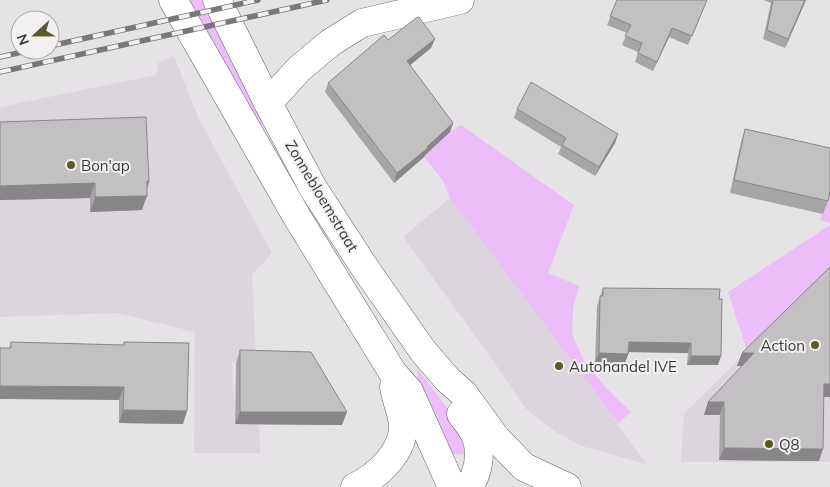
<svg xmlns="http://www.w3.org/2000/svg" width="830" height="487" font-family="Mulish,sans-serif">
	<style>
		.built { fill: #dcd5de }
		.green { fill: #ecbef9 }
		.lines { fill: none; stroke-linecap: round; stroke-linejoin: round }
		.street-casing { stroke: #646264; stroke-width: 29 }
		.secondary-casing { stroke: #646264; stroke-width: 29 }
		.street { stroke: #fff; stroke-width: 28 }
		.secondary { stroke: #fff; stroke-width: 28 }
		.rail-casing { stroke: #787779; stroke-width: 5.5 }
		.rail { stroke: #f2f0f3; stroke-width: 4; stroke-dasharray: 11; stroke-linecap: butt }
		.wall { fill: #a7a5a7 }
		.shaded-wall { fill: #888688 }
		.building { fill: #c2c0c2; stroke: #888688 }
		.poi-dot { fill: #5b5b27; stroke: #f2f0f3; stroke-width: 2 }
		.labels { text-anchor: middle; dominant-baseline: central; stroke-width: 4; stroke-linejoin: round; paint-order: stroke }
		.poi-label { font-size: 15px; fill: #3a393a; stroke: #f2f0f3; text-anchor: start }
		.street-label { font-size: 15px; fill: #3a393a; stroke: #f2f0f3 }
	</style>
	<rect width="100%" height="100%" fill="#e5e3e6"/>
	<g class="built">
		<path d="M174,56L199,119L272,253L252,275L256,360L232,362L235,424H259L260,453H194L195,332L117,313L0,317V107L156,75L158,63Z"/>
		<path d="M450,198L605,406L646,464L582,446L556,432L526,409L487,352L403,237Z"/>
		<path d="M830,274V462H681L684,414L747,351Z"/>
	</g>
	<g class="green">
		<path d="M189,0H207L263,125H257L232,75Z"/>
		<path d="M461,125L574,205L548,273L579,286L573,308L572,334L584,361L606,388L631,412L618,423L450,198L443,181L422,154L427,153L450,132Z"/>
		<path d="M830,194V223L820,220Z"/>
		<path d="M830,225V274L747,351L728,292Z"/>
		<path d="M417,368L460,425L468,455L446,453L418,385Z"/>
	</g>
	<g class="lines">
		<defs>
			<path id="street" d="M268,103L299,69L330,43L362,23L460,0"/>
			<g id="secondary">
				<path d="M173,0L297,217L393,373L409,391L452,487"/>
				<path d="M217,0L268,103L313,188L365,268L423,351L448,380L464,394L496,438L524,467L567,487"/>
				<path d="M461,414C466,421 473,429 476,437C482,454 478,473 469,487"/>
				<path d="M355,487C378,476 404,452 403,425C402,412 396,400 394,387"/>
			</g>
		</defs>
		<use href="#street" class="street-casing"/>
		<use href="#secondary" class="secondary-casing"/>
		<use href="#street" class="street"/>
		<use href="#secondary" class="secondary"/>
		<defs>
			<g id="rail">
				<path d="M50,46L258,0"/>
				<path d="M0,57L31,50"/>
				<path d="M0,72L327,0"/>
			</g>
		</defs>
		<use href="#rail" class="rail-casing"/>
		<use href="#rail" class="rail"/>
	</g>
	<g class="wall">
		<path d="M617,0H707L688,45L669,37L653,71L635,62L638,52L622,45L627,33L607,25Z"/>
		<path d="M763,0H806L785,48L763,39L771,3Z"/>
		<path d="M388,40L431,48L410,65L453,123L450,132L425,155L424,157L394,183L325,92L328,83Z"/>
		<path d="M517,109L618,134L615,143L595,176L558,154L561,147L514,118Z"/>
		<path d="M0,122L149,182L142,210L90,212V198L0,200Z"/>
		<path d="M745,129L828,201L823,214L730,193L741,142Z"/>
		<path d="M830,267V397H824L819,461L719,460L720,415H704L708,402L742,366H737L742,353Z"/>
		<path d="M603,288L720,289L718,365H687L688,353L629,352L625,363L595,362L597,306Z"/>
		<path d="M11,342L123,345L124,342L183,424L119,423V400L9,348Z"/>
		<path d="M240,350L342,425L235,424L236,363Z"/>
	</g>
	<g class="shaded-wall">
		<path d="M805,0H806L785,48L788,39Z"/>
		<path d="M672,28L669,37L653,71L657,62Z"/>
		<path d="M435,39L431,48L403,71L407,61Z"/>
		<path d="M453,123L450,132L425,155L424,157L394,183L397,173Z"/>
		<path d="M618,134L615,143L595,176L599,167Z"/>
		<path d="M147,181L149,182L143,196H147L142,210L90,212L95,197Z"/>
		<path d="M95,183L90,198L0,200V186Z"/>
		<path d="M629,342L691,343L688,353L625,352Z"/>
		<path d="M599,353L628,354L625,363L595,362Z"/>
		<path d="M742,353H754L749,366H737Z"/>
		<path d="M691,356H721L718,365H687Z"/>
		<path d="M824,384H830V397H820Z"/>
		<path d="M0,386L124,387L119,400L0,399Z"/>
		<path d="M708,402H724L720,415H704Z"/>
		<path d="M123,410L187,411L183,424L119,423Z"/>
		<path d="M240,412H347L342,425L235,424Z"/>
		<path d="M724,448L823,449L819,461L719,460Z"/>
	</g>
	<g class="building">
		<path d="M617,0H707L692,36L672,28L657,62L638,53L642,43L625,36L631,25L610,16Z"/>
		<path d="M773,0H805L788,39L767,30Z"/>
		<path d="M419,17L435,39L407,61L453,123L427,147L428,148L397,173L328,83L384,35L388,40L416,18Z"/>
		<path d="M531,82L618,134L599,167L562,145L566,138L517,109Z"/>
		<path d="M146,117L149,182L147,181V196L95,197V183L0,186L1,194L0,195V122Z"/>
		<path d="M745,129L830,148V191L828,201L734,180Z"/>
		<path d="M830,267V384H824L823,449L724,448V402H708L754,353H742Z"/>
		<path d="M603,288L720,289L719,299H722L721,356H691V343L629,342L628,354L599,353L600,296H603Z"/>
		<path d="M11,342L124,345V342L189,343L187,411L123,410L124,387L0,386V348H11Z"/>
		<path d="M240,350L311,352L347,412H240Z"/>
	</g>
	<g class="poi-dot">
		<circle cx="71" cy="165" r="5"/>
		<circle cx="815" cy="345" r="5"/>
		<circle cx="559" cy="366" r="5"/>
		<circle cx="769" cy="444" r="5"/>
	</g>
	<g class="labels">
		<g class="poi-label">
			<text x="81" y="165">Bon'ap</text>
			<text x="805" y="345" text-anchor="end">Action</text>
			<text x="569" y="366">Autohandel IVE</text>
			<text x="779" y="444">Q8</text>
		</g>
		<g class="street-label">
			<text transform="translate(322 196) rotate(59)">Zonnebloemstraat</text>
		</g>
	</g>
	<g transform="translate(35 35) rotate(249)"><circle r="24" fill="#f2f0f3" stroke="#a8a7a9"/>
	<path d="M0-4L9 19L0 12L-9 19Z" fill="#5b5b27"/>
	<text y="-8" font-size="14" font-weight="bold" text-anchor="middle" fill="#3a393a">N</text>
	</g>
</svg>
